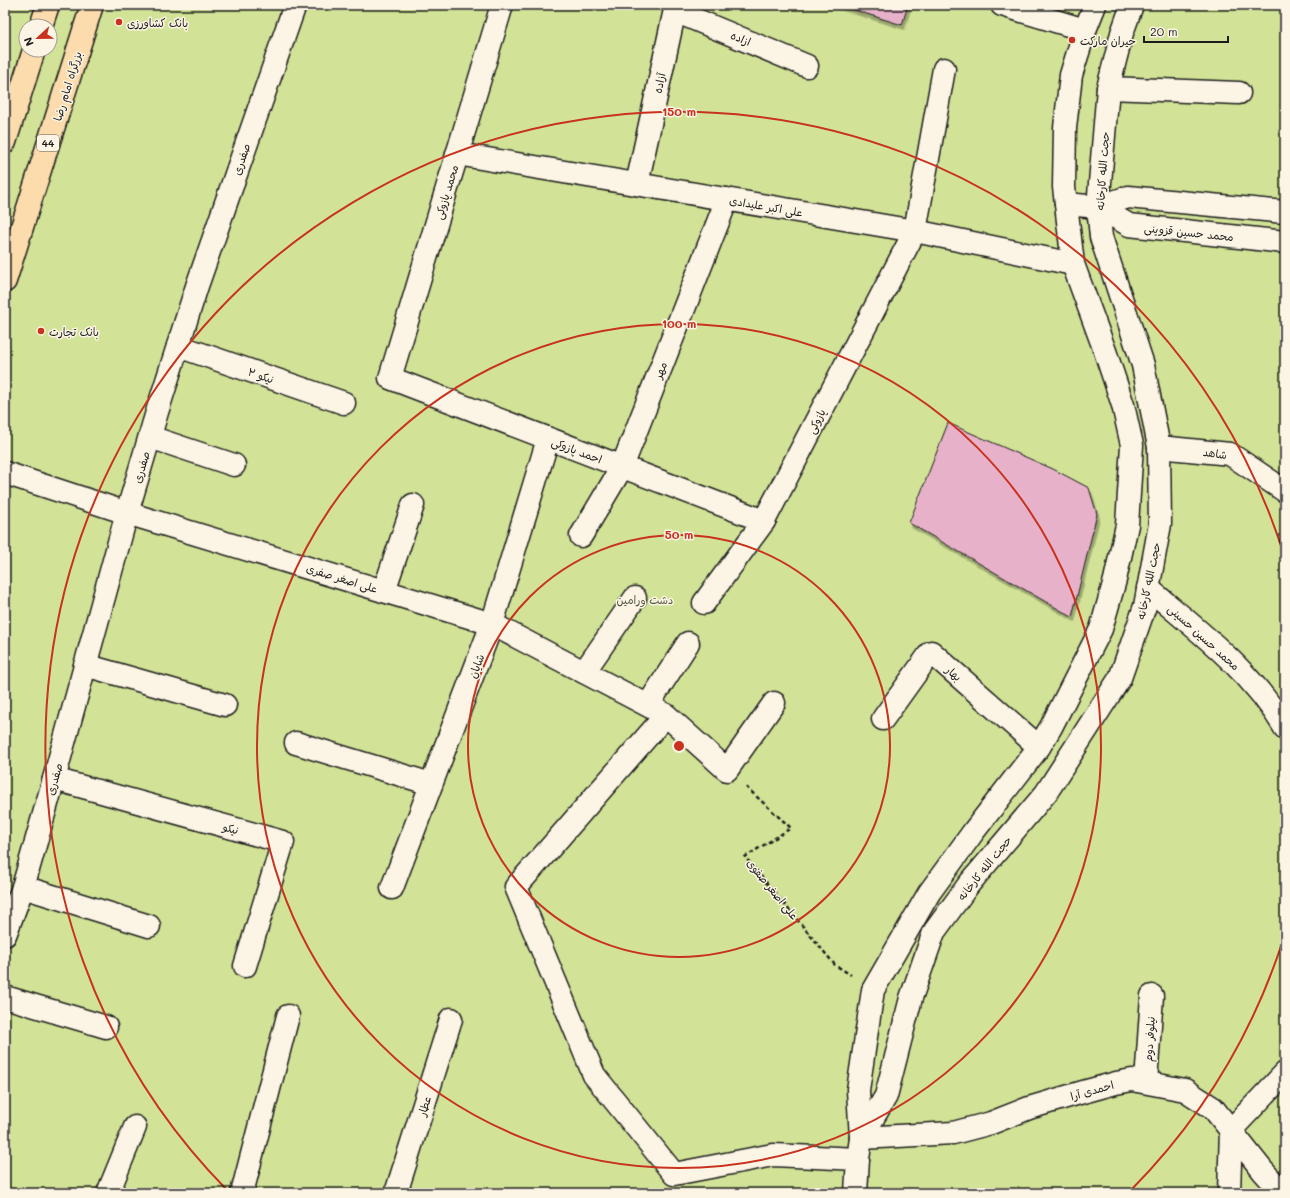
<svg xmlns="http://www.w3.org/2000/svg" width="1290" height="1198" font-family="Mali,'Playpen Sans Arabic',sans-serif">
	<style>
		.green { fill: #d2e397; stroke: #77805a; fill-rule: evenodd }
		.building { fill: #e7b1c9; stroke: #1c1c1c; filter: url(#shadow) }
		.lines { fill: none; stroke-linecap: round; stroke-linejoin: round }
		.street-casing { stroke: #1c1c1c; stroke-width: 25 }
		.secondary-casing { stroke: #1c1c1c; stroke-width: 25 }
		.highway-casing { stroke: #1c1c1c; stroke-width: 25 }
		.path { stroke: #1c1c1c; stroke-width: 2.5; stroke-dasharray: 4 3; stroke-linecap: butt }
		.street { stroke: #fcf5e5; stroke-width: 22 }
		.secondary { stroke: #fcf5e5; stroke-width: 22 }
		.highway { stroke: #fcdcac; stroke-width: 22 }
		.ring { fill: none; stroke: #c8321e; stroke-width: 2 }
		.poi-dot { fill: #c8321e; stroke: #fcf5e5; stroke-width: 1.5 }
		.labels { text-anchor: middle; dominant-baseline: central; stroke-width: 3; stroke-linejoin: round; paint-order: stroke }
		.shield { fill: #fcf5e5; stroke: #5f5d58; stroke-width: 1 }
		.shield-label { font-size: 10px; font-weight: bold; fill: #1c1c1c }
		.poi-label { font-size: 11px; fill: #1c1c1c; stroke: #fcf5e5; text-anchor: start }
		.street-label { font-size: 11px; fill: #1c1c1c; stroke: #fcf5e5 }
		.park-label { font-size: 11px; fill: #535841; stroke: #fcf5e5 }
		.centre { fill: #c8321e; stroke: #fcf5e5; stroke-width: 2 }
		.ring-label { font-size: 12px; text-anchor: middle; font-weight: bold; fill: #c8321e; stroke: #fcf5e5; stroke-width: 3; stroke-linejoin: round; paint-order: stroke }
	</style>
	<defs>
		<filter id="shadow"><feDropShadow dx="2.5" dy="4.5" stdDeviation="0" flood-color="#0004"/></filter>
	</defs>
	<rect width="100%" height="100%" fill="#fcf5e5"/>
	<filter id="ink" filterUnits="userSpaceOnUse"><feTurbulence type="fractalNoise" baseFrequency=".025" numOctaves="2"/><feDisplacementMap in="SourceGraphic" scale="8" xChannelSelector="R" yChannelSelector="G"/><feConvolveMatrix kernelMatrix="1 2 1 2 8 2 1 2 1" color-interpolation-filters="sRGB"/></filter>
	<g filter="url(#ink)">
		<path class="green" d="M5,5H1285V1193H5ZM26,26H50V50H26Z"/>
		<g class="building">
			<path d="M838,5H908L902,25Z"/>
			<path d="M948,423L1053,469L1089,488L1097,514L1072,617L909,523Z"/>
		</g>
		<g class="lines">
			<defs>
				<g id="street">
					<path d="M502,5L390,378L764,521"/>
					<path d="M1002,5L1085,30"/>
					<path d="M675,11L807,66"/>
					<path d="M1108,88L1239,93"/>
					<path d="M457,154L915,231L1073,264"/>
					<path d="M637,184L676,5"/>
					<path d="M178,346L344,403"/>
					<path d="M150,437L234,465"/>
					<path d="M1159,447L1230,454L1285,491"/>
					<path d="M5,473L127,513L492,624L666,715L727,770L774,703"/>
					<path d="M581,536L622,467L727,199"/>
					<path d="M1148,588C1197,630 1252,671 1285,728"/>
					<path d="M384,591L413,505"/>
					<path d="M704,603L764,521L915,231L944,69"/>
					<path d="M85,665L225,705"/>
					<path d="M584,672L635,598"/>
					<path d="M648,705L688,643"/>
					<path d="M666,715L516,887L594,1075L674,1174L773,1155L858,1159"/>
					<path d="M883,719L931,652L1039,747"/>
					<path d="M296,743L431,784"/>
					<path d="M54,779L283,842L245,966"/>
					<path d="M23,887L149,926"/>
					<path d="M392,888L492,624L548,439"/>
					<path d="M5,935L23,887L54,779L127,513L157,412L197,286L295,5"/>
					<path d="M5,997L106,1027"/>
					<path d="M1146,1082L1152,996"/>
					<path d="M861,1138L953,1133L991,1123L1029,1108L1083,1092L1116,1083L1132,1080L1185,1090L1213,1108L1263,1171L1283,1193"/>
					<path d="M108,1193L135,1127"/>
					<path d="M242,1193L288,1016"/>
					<path d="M396,1193L451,1019"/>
					<path d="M1229,1193L1231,1130L1285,1073"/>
				</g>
				<g id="secondary">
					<path d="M1066,204L1098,207L1128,197L1285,212"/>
					<path d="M1098,207L1129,225L1285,242"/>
					<path d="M861,1138L886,1096L911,998L934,932L969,884L1046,793L1120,678L1145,606L1160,524L1159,447L1143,365L1101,237L1098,207L1108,88L1122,33L1132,5"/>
					<path d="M856,1193L858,1159L861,1138L858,1090L873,990L929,893L974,831L1039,747L1051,727L1101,629L1115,580L1127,525L1132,445L1123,405L1105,351L1073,264L1064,187L1065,128L1071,75L1085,30L1095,5"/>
				</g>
				<g id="highway">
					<path d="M41,26L48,5"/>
					<path d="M5,142L34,50"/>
					<path d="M5,281L92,5"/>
				</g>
			</defs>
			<use href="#street" class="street-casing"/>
			<use href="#secondary" class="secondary-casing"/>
			<use href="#highway" class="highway-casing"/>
			<path class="path" d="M746,787L791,828L745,857L835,965L851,975"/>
			<use href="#street" class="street"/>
			<use href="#secondary" class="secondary"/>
			<use href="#highway" class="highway"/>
		</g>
	</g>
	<g class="ring">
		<circle cx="679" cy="746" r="211"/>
		<circle cx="679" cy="746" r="422"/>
		<path d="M1284 937A634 634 0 0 1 1131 1190M227 1190A634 634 0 1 1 1284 555"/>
	</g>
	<g class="poi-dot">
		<circle cx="119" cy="22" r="4"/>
		<circle cx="1072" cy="40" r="4"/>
		<circle cx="41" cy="331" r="4"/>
	</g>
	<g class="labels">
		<rect class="shield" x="37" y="135" width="22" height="16" rx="3"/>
		<g class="shield-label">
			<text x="48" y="143">44</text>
		</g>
		<g class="poi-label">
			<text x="127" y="22">بانک کشاورزی</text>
			<text x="1080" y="40">حیران مارکت</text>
			<text x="49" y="331">بانک تجارت</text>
		</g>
		<g class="street-label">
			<text transform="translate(741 38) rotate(23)">ازاده</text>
			<text transform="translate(659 83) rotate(-78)">آزاده</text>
			<text transform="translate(67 86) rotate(-73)">بزرگراه امام رضا</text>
			<text transform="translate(241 159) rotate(-71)">صفدری</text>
			<text transform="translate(1102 171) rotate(-86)">حجت الله کارخانه</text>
			<text transform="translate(446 192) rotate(-73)">محمد پازوکی</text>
			<text transform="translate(766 206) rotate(10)">علی اکبر علیدادی</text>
			<text transform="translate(1189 232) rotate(6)">محمد حسین قزوینی</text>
			<text transform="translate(660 370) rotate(-69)">مهر</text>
			<text transform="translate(261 375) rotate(19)">نیکو ۲</text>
			<text transform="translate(816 421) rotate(-63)">پازوکی</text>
			<text transform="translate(577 450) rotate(21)">احمد پازوکی</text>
			<text transform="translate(1215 453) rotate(8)">شاهد</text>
			<text transform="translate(141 467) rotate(-73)">صفدری</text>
			<text transform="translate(342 578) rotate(17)">علی اصغر صفری</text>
			<text transform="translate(1148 581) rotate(-78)">حجت الله کارخانه</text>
			<text transform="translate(1204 637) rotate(42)">محمد حسین حسینی</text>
			<text transform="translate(476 666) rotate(-69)">شایان</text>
			<text transform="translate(954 673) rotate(41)">بهار</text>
			<text transform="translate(54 779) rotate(-74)">صفدری</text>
			<text transform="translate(231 828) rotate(15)">نیکو</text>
			<text transform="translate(984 868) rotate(-51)">حجت الله کارخانه</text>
			<text transform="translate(773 889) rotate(51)">علی اصغر صفوی</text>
			<text transform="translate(1149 1039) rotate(-86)">نیلوفر دوم</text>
			<text transform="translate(1092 1090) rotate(-16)">احمدی آرا</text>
			<text transform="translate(424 1106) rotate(-73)">عطار</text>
		</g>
		<g class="park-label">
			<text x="645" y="599">دشت ورامین</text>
		</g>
	</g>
	<circle cx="679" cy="746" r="6" class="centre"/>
	<g class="ring-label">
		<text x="679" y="116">150 m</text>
		<text x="679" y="328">100 m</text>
		<text x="679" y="539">50 m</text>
	</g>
	<rect width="1290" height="1198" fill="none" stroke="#fcf5e5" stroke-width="20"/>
	<rect x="10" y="10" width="1270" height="1178" fill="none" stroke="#1c1c1c" stroke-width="1.5" filter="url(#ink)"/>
	<g transform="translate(38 38) rotate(248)"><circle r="19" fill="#fcf5e5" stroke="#a29e95"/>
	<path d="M0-3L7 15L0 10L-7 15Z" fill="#c8321e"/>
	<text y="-6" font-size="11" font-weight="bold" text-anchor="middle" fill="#1c1c1c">N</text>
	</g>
	<path d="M1144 36v6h84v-6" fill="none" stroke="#1c1c1c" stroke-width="2"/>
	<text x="1150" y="36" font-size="12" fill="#1c1c1c" stroke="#fcf5e5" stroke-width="3" paint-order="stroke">20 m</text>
</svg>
